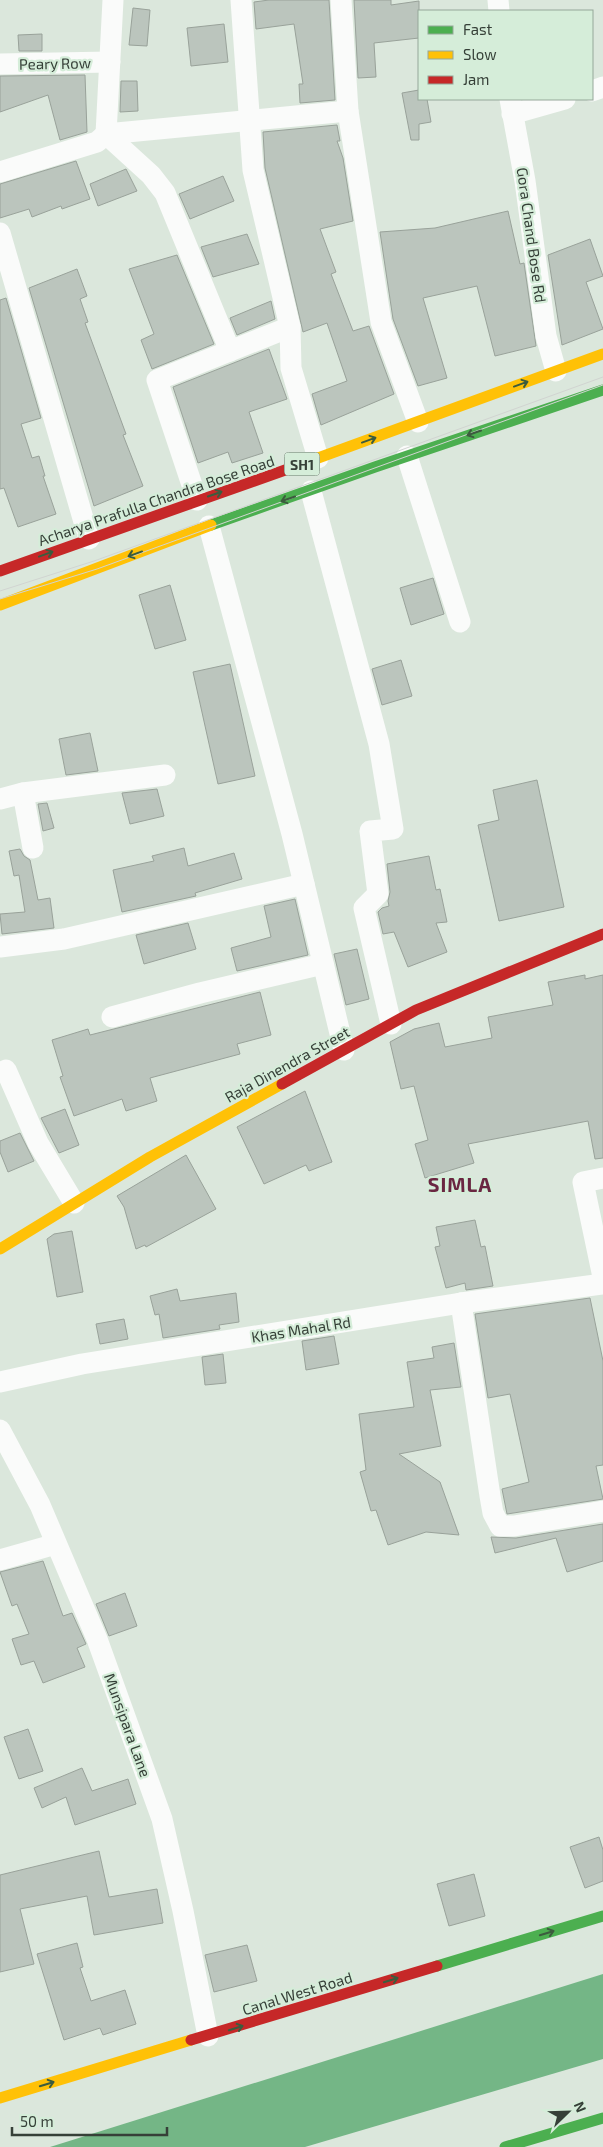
<svg xmlns="http://www.w3.org/2000/svg" width="603" height="2147" font-family="'Exo 2',sans-serif">
	<style>
		.water { fill: #74b686 }
		.building { fill: #bbc5bd; stroke: #99a29a }
		.lines { fill: none; stroke-linecap: round; stroke-linejoin: round }
		.street { stroke: #fafbfa; stroke-width: 21 }
		.fast { stroke: #4caf50; stroke-width: 11 }
		.slow { stroke: #ffc107; stroke-width: 11 }
		.jam { stroke: #c62828; stroke-width: 11 }
		.tram { stroke: #d1d4d1; stroke-width: 1 }
		.oneway { stroke: #3c5c3e }
		.labels { text-anchor: middle; dominant-baseline: central; stroke-width: 4.5; stroke-linejoin: round; paint-order: stroke }
		.shield { fill: #d5edd9; stroke: #667468; stroke-width: 1 }
		.shield-label { font-size: 14px; font-weight: bold; fill: #364038 }
		.street-label { font-size: 15px; fill: #364038; stroke: #d5edd9 }
		.district-label { font-size: 20px; font-weight: bold; letter-spacing: 1px; fill: #6a2641; stroke: #d5edd9 }
	</style>
	<rect width="100%" height="100%" fill="#dbe7dc"/>
	<path class="water" d="M603,1974V2059L305,2147H50Z"/>
	<g class="building">
		<path d="M269,0H329L335,100L300,103L299,84H303L294,24L256,29L254,2Z"/>
		<path d="M354,0H391V5L419,1V38L374,43L376,77L358,78Z"/>
		<path d="M133,8L150,10L147,46L129,45Z"/>
		<path d="M224,24L228,62L191,66L187,28Z"/>
		<path d="M42,34V51H19L18,35Z"/>
		<path d="M85,75L87,132L60,140L48,95L0,112V76Z"/>
		<path d="M121,81H137L138,111L120,112Z"/>
		<path d="M419,90V99H427L431,122L419,124V140H411L402,93Z"/>
		<path d="M337,125L340,141H337L343,158L353,221L320,229L336,272L331,274L353,331L369,326L394,394L321,425L312,394L347,381L327,323L303,332L265,168L263,132Z"/>
		<path d="M76,161L90,199L62,209L61,206L32,217L29,209L0,218V184Z"/>
		<path d="M126,169L137,191L98,206L90,184Z"/>
		<path d="M223,176L234,201L190,219L179,194Z"/>
		<path d="M508,211L520,264L524,263L536,346L495,356L477,286L423,298L447,378L418,386L393,319L380,232L435,228Z"/>
		<path d="M247,234L259,264L213,277L201,247Z"/>
		<path d="M590,239L603,276L586,282L603,329L562,345L548,255Z"/>
		<path d="M177,255L214,344L152,369L141,340L154,334L129,269Z"/>
		<path d="M77,269L87,296L80,299L88,322L85,323L126,434L123,435L143,486L94,506L29,288Z"/>
		<path d="M6,298L41,418L21,424L32,458L39,456L45,476H43L56,514L18,527L4,488L0,489V300Z"/>
		<path d="M271,301L275,319L237,335L230,318Z"/>
		<path d="M269,349L287,399L249,412L263,453L232,463L228,452L198,463L173,387Z"/>
		<path d="M433,578L444,614L411,625L400,588Z"/>
		<path d="M170,585L186,640L155,649L139,595Z"/>
		<path d="M401,660L412,696L382,705L372,669Z"/>
		<path d="M230,664L255,776L218,784L193,672Z"/>
		<path d="M90,733L98,771L66,775L59,739Z"/>
		<path d="M537,780L564,907L499,921L478,825L499,820L493,790Z"/>
		<path d="M157,789L164,816L130,824L122,793Z"/>
		<path d="M47,803L54,828L43,831L38,804Z"/>
		<path d="M184,848L188,866L234,853L242,879L195,893L196,896L122,912L113,870L154,861L152,856Z"/>
		<path d="M20,849L24,856L30,860L38,900L50,898L54,928L2,934L0,914L25,912L19,875L14,876L9,851Z"/>
		<path d="M429,856L436,890L440,889L447,922L436,923L447,952L408,967L394,932L383,934L378,912L382,908L389,906L388,901L390,892L387,864Z"/>
		<path d="M295,899L308,955L237,971L231,948L271,937L264,906Z"/>
		<path d="M188,923L196,949L144,964L136,935Z"/>
		<path d="M357,949L369,999L346,1005L334,954Z"/>
		<path d="M585,975V979L603,975V1158L595,1159L588,1121L468,1144L474,1163L425,1178L415,1144L428,1140L414,1086L401,1089L390,1042L414,1029L439,1023L445,1047L492,1038L488,1017L553,1005L548,982Z"/>
		<path d="M260,992L271,1035L237,1044L240,1054L150,1078L157,1101L126,1111L122,1099L74,1116L60,1077L63,1076L52,1040L88,1029L90,1035Z"/>
		<path d="M305,1091L332,1162L309,1171L306,1165L264,1184L237,1127Z"/>
		<path d="M65,1109L79,1145L59,1153L41,1118Z"/>
		<path d="M20,1133L34,1161L8,1172L0,1152V1141Z"/>
		<path d="M186,1155L216,1209L146,1247L145,1245L136,1249L124,1207L117,1196Z"/>
		<path d="M475,1220L481,1247L485,1246L493,1286L466,1290L465,1283L446,1288L435,1247L440,1246L436,1227Z"/>
		<path d="M72,1231L83,1292L57,1297L47,1239L54,1234Z"/>
		<path d="M177,1289L180,1301L236,1293L239,1322L219,1325L220,1329L163,1338L159,1314L155,1315L150,1296Z"/>
		<path d="M590,1298L603,1361V1465L596,1466L603,1499L507,1514L502,1489L529,1482L510,1394L488,1398L475,1314Z"/>
		<path d="M124,1319L128,1339L100,1344L96,1324Z"/>
		<path d="M334,1336L339,1364L306,1370L302,1341Z"/>
		<path d="M454,1343L461,1387L430,1390L441,1446L399,1454L440,1482L459,1535L426,1532L388,1545L376,1510L371,1511L360,1472L366,1470L359,1414L414,1407L407,1362L434,1358L432,1347Z"/>
		<path d="M223,1354L226,1383L205,1385L202,1357Z"/>
		<path d="M603,1524V1561L567,1572L556,1538L495,1553L491,1537L516,1538Z"/>
		<path d="M43,1561L63,1616L72,1613L86,1644L77,1648L85,1667L43,1683L34,1661L21,1665L12,1639L29,1634L17,1604L12,1606L0,1572Z"/>
		<path d="M125,1593L137,1626L109,1636L96,1604Z"/>
		<path d="M28,1729L43,1771L19,1779L4,1737Z"/>
		<path d="M82,1768L92,1791L128,1779L136,1804L75,1825L66,1797L42,1808L34,1788Z"/>
		<path d="M599,1837L603,1850V1881L585,1888L570,1847Z"/>
		<path d="M99,1851L109,1897L157,1889L163,1923L94,1935L87,1896L20,1909L34,1964L0,1972V1875Z"/>
		<path d="M474,1874L485,1916L449,1926L437,1884Z"/>
		<path d="M77,1943L83,1967L80,1968L91,2001L125,1990L136,2024L103,2035L100,2028L64,2040L37,1954Z"/>
		<path d="M247,1945L257,1981L214,1992L205,1955Z"/>
	</g>
	<g class="lines">
		<g class="street">
			<path d="M113,0L106,134L348,111"/>
			<path d="M241,0L253,170L290,327L291,368L318,458"/>
			<path d="M341,0L348,111L381,322L418,422"/>
			<path d="M498,0L499,11"/>
			<path d="M0,64L110,62"/>
			<path d="M592,91L603,87"/>
			<path d="M510,99L525,181L546,336L556,371"/>
			<path d="M512,114L565,99"/>
			<path d="M0,172L97,142L106,134L151,175L165,193L230,351"/>
			<path d="M0,233L89,539"/>
			<path d="M407,456L460,622"/>
			<path d="M311,491L379,744L393,829L370,831L378,894L364,908L391,1024"/>
			<path d="M197,500L157,380L290,327"/>
			<path d="M209,526L292,834L344,1050"/>
			<path d="M23,793L33,848"/>
			<path d="M0,799L23,793L165,775"/>
			<path d="M0,947L64,939L304,884"/>
			<path d="M112,1017L200,993L323,964"/>
			<path d="M6,1070L38,1143L74,1203"/>
			<path d="M603,1178L583,1182L603,1277"/>
			<path d="M461,1303L490,1496L493,1513L500,1526H514L603,1511"/>
			<path d="M0,1382L82,1364L461,1303L603,1284"/>
			<path d="M0,1430L40,1505L97,1639L162,1819L183,1911L208,2036"/>
			<path d="M0,1560L56,1544"/>
		</g>
		<g class="fast">
			<path d="M211,525L375,467L603,390"/>
			<path d="M437,1966L603,1916"/>
			<path d="M505,2147L603,2118"/>
		</g>
		<g class="slow">
			<path d="M288,469L603,354"/>
			<path d="M0,605L211,525"/>
			<path d="M0,1249L150,1157L282,1084"/>
			<path d="M0,2098L191,2040"/>
		</g>
		<g class="jam">
			<path d="M0,571L288,469"/>
			<path d="M282,1084L416,1010L603,934"/>
			<path d="M191,2040L437,1966"/>
		</g>
		<g class="tram">
			<path d="M0,591L94,561L603,377"/>
			<path d="M0,599L97,569L603,385"/>
		</g>
	</g>
	<defs><path id="oneway-shaft" d="M-6 0H5M1.5-3L5.5 0L1.5 3" fill="none" stroke-width="1.6" stroke-linecap="round" stroke-linejoin="round" transform="scale(1.25)"/></defs>
	<g class="oneway">
		<use href="#oneway-shaft" transform="translate(521 384) rotate(-20)"/>
		<use href="#oneway-shaft" transform="translate(474 433) rotate(161)"/>
		<use href="#oneway-shaft" transform="translate(369 440) rotate(-20)"/>
		<use href="#oneway-shaft" transform="translate(215 494) rotate(-19)"/>
		<use href="#oneway-shaft" transform="translate(288 499) rotate(161)"/>
		<use href="#oneway-shaft" transform="translate(46 554) rotate(-20)"/>
		<use href="#oneway-shaft" transform="translate(135 554) rotate(160)"/>
		<use href="#oneway-shaft" transform="translate(547 1933) rotate(-17)"/>
		<use href="#oneway-shaft" transform="translate(391 1980) rotate(-17)"/>
		<use href="#oneway-shaft" transform="translate(236 2028) rotate(-17)"/>
		<use href="#oneway-shaft" transform="translate(47 2084) rotate(-17)"/>
	</g>
	<g class="labels">
		<rect class="shield" x="284.5" y="452.5" width="35" height="23" rx="4"/>
		<g class="shield-label">
			<text x="302" y="464">SH1</text>
		</g>
		<g class="street-label">
			<text transform="translate(55 63) rotate(-1)">Peary Row</text>
			<text transform="translate(532 235) rotate(82)">Gora Chand Bose Rd</text>
			<text transform="translate(156 500) rotate(-19)">Acharya Prafulla Chandra Bose Road</text>
			<text transform="translate(287 1064) rotate(-29)">Raja Dinendra Street</text>
			<text transform="translate(301 1329) rotate(-9)">Khas Mahal Rd</text>
			<text transform="translate(128 1725) rotate(70)">Munsipara Lane</text>
			<text transform="translate(297 1993) rotate(-17)">Canal West Road</text>
		</g>
		<g class="district-label">
			<text x="460" y="1184">SIMLA</text>
		</g>
	</g>
	<rect x="418" y="10" width="175" height="90" fill="#d5edd9" stroke="#95a899"/>
	<rect x="428" y="26" width="25" height="8" fill="#4caf50" stroke="#95a899"/>
	<text x="463" y="35" font-size="15" fill="#364038">Fast</text>
	<rect x="428" y="51" width="25" height="8" fill="#ffc107" stroke="#95a899"/>
	<text x="463" y="60" font-size="15" fill="#364038">Slow</text>
	<rect x="428" y="76" width="25" height="8" fill="#c62828" stroke="#95a899"/>
	<text x="463" y="85" font-size="15" fill="#364038">Jam</text>
	<g transform="translate(568 2112) rotate(67)" stroke="#d5edd9" stroke-width="4" paint-order="stroke">
	<path d="M0-4L9 19L0 12L-9 19Z" fill="#364038"/>
	<text y="-8" font-size="14" font-weight="bold" text-anchor="middle" fill="#364038">N</text>
	</g>
	<path d="M12 2127v8h155v-8" fill="none" stroke="#364038" stroke-width="2.5"/>
	<text x="20" y="2127" font-size="15" fill="#364038" stroke="#d5edd9" stroke-width="4" paint-order="stroke">50 m</text>
</svg>
